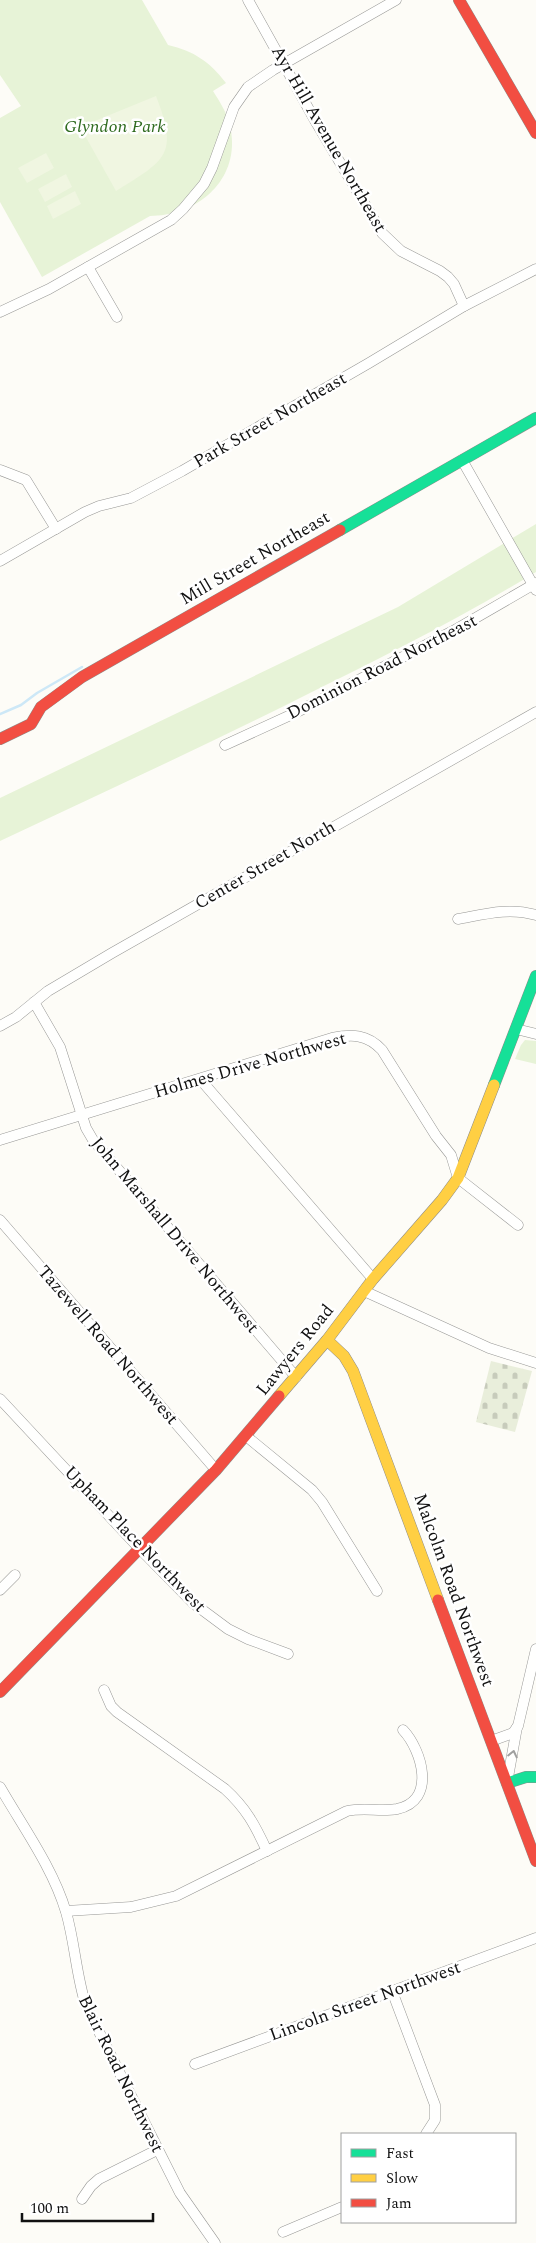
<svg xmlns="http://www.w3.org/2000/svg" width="536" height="2243" font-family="Spectral,serif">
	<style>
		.grass { fill: #e7f3d7 }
		.cemetery { fill: url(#cemetery-stones) }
		.pitch { fill: #f0f6e1 }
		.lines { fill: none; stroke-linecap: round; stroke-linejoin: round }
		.stream { stroke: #cde8f7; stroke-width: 2.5 }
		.street-casing { stroke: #979795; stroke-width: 11 }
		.fast-casing { stroke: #8e8d8b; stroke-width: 12 }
		.slow-casing { stroke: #8e8d8b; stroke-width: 12 }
		.jam-casing { stroke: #8e8d8b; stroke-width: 12 }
		.street { stroke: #fffffe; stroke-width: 10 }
		.fast { stroke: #16e098; stroke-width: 11 }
		.slow { stroke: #ffcf43; stroke-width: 11 }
		.jam { stroke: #f24e42; stroke-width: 11 }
		.oneway { stroke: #a0a09f }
		.labels { text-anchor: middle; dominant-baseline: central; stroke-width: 5; stroke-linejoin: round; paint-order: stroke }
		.park-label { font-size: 18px; font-style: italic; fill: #2f6b1f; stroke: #fff }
		.street-label { font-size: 18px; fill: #111; stroke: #fff }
	</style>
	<defs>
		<pattern id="cemetery-stones" width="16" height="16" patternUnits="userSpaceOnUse" patternTransform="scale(1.25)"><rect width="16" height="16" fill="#e9eedb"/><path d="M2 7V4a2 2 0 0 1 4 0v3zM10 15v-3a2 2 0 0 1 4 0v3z" fill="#c7cbbb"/></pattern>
	</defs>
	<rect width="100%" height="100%" fill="#fdfcf7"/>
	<g class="grass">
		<path d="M0,0H142L168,45C194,51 210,62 226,83L213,91C220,102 227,113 230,126C242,178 199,216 150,216L42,277L0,202V118L21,106L0,75Z"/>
		<path d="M536,524V572C459,619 379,659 298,699C200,748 100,794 0,841V798L398,607Z"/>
		<path d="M525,1040L536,1041V1064L515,1059L521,1045Z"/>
	</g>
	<path class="cemetery" d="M491,1361L532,1371L515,1432L476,1422Z"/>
	<g class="pitch">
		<path d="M156,96C179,155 166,160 116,191L83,132L85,125Z"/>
		<path d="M46,153L54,168L27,183L18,168Z"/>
		<path d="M66,174L72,187L45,202L38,189Z"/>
		<path d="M75,191L81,204L53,219L47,206Z"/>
	</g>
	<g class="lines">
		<path class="stream" d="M0,714L21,705L37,693L82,667"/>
		<defs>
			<g id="street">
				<path d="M248,0L317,124L382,233L401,251L440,271L448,277L454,284L464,306"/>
				<path d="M88,267L117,317"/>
				<path d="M0,312L49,289L171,220L183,209L204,184L212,168L234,107L248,87L273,70L396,0"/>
				<path d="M462,460L536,590"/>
				<path d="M0,470L26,480L56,529"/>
				<path d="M0,561L85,512L99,506L131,498L182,471L369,363L464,306L536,269"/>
				<path d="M225,745L295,713L453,631L536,583"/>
				<path d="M458,919C485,914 509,907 536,915"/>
				<path d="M34,1002L60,1047L86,1128L93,1140L296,1377"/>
				<path d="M0,1026L16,1017L48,991L112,953L536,712"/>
				<path d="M516,1029L536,1034"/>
				<path d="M200,1079L373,1279"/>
				<path d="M0,1140L332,1038C352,1034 367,1034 382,1050L436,1136L451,1155L458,1178L518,1225"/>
				<path d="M0,1220L216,1470"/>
				<path d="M364,1291L489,1348L536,1363"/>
				<path d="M0,1399L139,1548L193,1603L228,1629L248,1639L288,1654"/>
				<path d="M246,1436L312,1490L322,1502L377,1591"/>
				<path d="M0,1590L15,1575"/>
				<path d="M104,1690L111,1706L117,1712L225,1789C246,1808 255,1825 267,1851"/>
				<path d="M491,1741L513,1733L518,1726L536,1649"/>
				<path d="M507,1783L517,1727"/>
				<path d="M0,1787C23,1827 53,1868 66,1912C75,1943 76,1975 86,2006L180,2193L215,2243"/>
				<path d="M66,1911L131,1907L176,1896L347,1811C364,1807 380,1812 397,1809C437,1801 422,1750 403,1730"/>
				<path d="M392,1991L435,2105V2120L426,2134"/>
				<path d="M195,2064L536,1938"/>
				<path d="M82,2199L91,2186L99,2179L157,2150"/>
				<path d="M283,2232L342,2207"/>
			</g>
			<g id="fast">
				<path d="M340,530L536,418"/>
				<path d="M494,1085L536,976"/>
				<path d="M507,1783L526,1777H536"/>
			</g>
			<g id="slow">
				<path d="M327,1340L344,1356L353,1371L438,1600"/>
				<path d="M279,1396L327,1340L373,1279L442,1200L458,1178L494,1085"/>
			</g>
			<g id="jam">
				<path d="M459,0L536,133"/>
				<path d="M0,739L31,724L41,707L82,677L340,530"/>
				<path d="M438,1600L536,1861"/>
				<path d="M0,1692L216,1470L279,1396"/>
			</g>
		</defs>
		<use href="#street" class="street-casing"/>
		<use href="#fast" class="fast-casing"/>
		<use href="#slow" class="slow-casing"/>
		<use href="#jam" class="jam-casing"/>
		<use href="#street" class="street"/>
		<use href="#fast" class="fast"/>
		<use href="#slow" class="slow"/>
		<use href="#jam" class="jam"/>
	</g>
	<defs><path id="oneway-chevron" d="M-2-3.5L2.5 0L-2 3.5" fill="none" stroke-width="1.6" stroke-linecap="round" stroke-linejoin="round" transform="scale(1.25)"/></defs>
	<use class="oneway" href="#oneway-chevron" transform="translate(513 1754) rotate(-77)"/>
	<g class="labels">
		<g class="park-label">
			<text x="115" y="126">Glyndon Park</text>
		</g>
		<g class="street-label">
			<text transform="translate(329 139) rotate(60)">Ayr Hill Avenue Northeast</text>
			<text transform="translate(270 420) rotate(-30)">Park Street Northeast</text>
			<text transform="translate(255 558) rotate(-30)">Mill Street Northeast</text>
			<text transform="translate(382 667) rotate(-27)">Dominion Road Northeast</text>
			<text transform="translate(265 865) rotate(-30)">Center Street North</text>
			<text transform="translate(250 1065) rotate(-16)">Holmes Drive Northwest</text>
			<text transform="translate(175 1235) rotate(50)">John Marshall Drive Northwest</text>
			<text transform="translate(108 1345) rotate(49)">Tazewell Road Northwest</text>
			<text transform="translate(295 1350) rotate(-51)">Lawyers Road</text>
			<text transform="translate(135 1539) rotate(46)">Upham Place Northwest</text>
			<text transform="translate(454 1590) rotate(70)">Malcolm Road Northwest</text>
			<text transform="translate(365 2001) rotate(-20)">Lincoln Street Northwest</text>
			<text transform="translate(121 2074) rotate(64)">Blair Road Northwest</text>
		</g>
	</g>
	<rect x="341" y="2133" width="175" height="90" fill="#ffffff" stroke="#a0a0a0"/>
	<rect x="351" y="2149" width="25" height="8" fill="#16e098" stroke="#a0a0a0"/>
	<text x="386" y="2158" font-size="15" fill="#111111">Fast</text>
	<rect x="351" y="2174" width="25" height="8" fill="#ffcf43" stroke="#a0a0a0"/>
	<text x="386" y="2183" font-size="15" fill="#111111">Slow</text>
	<rect x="351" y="2199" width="25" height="8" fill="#f24e42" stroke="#a0a0a0"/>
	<text x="386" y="2208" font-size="15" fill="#111111">Jam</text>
	<path d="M22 2213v8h131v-8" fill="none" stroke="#111111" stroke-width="2.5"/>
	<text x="30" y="2213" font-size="15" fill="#111111" stroke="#ffffff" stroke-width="4" paint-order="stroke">100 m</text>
</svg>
